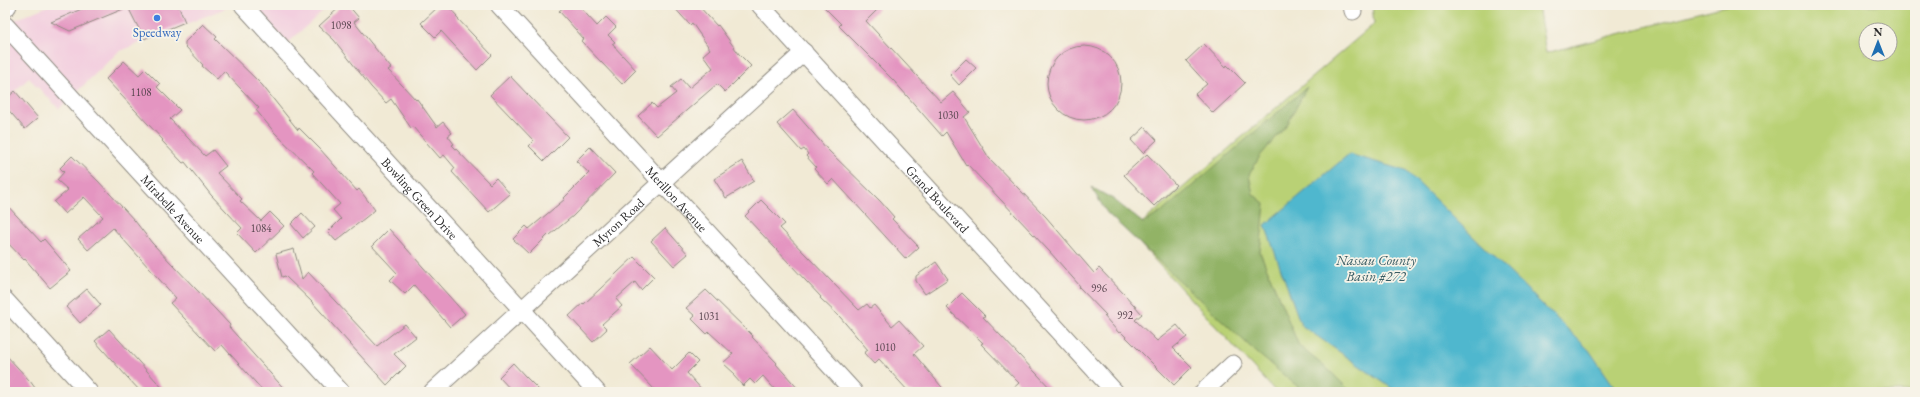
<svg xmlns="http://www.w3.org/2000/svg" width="1920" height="397" font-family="'EB Garamond',serif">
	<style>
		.built { fill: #f3cfdf }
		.green { fill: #b9d175; stroke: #727e50; fill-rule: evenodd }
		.forest { fill: #92b366; stroke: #5e6f48 }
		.water { fill: #50b7ce; stroke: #3e717c }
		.building { fill: #e495c1 }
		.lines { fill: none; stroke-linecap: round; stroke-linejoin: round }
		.minor-casing { stroke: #8e8a80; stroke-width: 19 }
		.major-casing { stroke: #8e8a80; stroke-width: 23 }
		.minor { stroke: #fff; stroke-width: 17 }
		.major { stroke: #fff; stroke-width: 21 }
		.shop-dot { fill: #3f7fe0; stroke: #f7f3e8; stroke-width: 1.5 }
		.labels { text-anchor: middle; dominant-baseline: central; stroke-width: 3.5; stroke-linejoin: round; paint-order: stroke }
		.number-label { font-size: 11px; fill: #594650 }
		.shop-label { font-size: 13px; fill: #366cbe; stroke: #f7f3e8 }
		.street-label { font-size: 13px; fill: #2b2b2b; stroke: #f7f3e8 }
		.water-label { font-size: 14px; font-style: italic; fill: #385c64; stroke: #f7f3e8 }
	</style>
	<rect width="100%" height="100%" fill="#f7f3e8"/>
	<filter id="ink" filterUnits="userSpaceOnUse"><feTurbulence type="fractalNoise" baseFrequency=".025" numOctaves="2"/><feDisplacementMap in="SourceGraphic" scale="8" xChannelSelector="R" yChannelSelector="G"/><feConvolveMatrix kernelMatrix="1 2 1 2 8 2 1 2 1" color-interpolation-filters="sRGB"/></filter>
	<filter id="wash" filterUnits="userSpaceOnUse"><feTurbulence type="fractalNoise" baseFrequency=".012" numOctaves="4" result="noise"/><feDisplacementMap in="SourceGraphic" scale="16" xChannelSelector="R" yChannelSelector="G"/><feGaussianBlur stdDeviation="0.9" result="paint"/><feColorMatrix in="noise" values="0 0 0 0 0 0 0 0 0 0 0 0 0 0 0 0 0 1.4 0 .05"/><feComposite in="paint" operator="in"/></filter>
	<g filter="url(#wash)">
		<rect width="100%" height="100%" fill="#f1ead5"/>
		<g class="built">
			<path d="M50,5H233L118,52L59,109L29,78L5,100V24Z"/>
			<path d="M247,5H329L288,43Z"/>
		</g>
		<path class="green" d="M1372,5H1538L1546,53L1729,5H1915V392H1276L1130,233L1374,24ZM1866,30H1890V54H1866Z"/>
		<path class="forest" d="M1307,87L1287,125L1260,156L1249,175L1253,194L1265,204L1260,252L1299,346L1331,372L1351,392L1303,391L1256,352L1107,213L1091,187L1113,199L1143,223L1163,211Z"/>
		<path class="water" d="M1349,154L1406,171L1589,350L1618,392H1397L1301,325L1265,225Z"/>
		<g id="blocks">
			<g class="building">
				<path d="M91,5H178L185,22L144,39L128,7L70,31L51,22Z"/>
				<path d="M342,5H348L359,18L354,22L391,68L388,70L416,100L417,99L437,127L443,122L452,133L448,136L454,144L452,145L490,184L496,178L510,194L489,212L452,172L455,168L444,155L440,158L413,127L411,128L391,99L386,103L371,87L334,40L319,26Z"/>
				<path d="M440,5H447L457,16L456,17L492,55L477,70L441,31L435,37L421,23Z"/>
				<path d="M566,5H578L597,26L606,17L616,27L608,35L615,42L612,44L636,70L622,84L581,41L584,39L559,11Z"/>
				<path d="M672,5H698L717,26L718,25L739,54L751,66L725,92L717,84L657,136L638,116L652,103L657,108L676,93L671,87L681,79L689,88L713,68L703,55L710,49L692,23L690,25Z"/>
				<path d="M822,5H882L866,21L941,102L953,92L970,112L964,117L989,158L1046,217L1094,273L1099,268L1125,295L1142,314L1135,320L1157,341L1177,325L1187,337L1173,348L1192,367L1174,385L1121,332L1119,333L1104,316L1106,315L1079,287L1080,286L1049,251L967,164L966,165L946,132L942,136L894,81L839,26L841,24Z"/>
				<path d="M203,24L217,37L215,39L262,85L298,130L299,128L320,149L357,191L359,189L375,210L336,241L328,232L341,219L333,210L340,204L312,173L314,171L275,133L256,110L259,108L224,71L217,79L202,66L203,65L185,46V42Z"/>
				<path d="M1204,44L1226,67L1227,65L1245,83L1213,113L1195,94L1207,84L1186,61Z"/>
				<circle cx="1084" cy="83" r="37"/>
				<path d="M966,59L976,68L959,85L950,75Z"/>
				<path d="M124,61L139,75L145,69L160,84L157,87L180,110L170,119L205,156L213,150L226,166L217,173L242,199L240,201L261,221L270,212L284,226L256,253L237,233L242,228L211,195L185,162L183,163L162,141L163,140L106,79Z"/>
				<path d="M510,76L568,137L544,161L529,146L534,141L490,95Z"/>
				<path d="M15,91L38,118L25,129L5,106V100Z"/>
				<path d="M793,110L827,149L880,201L894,217L892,219L919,247L906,259L833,179L828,184L814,169L816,167L806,156L808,154L804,149L801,151L777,124Z"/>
				<path d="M1145,127L1157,140L1143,153L1131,140Z"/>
				<path d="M590,147L615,173L573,216L550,235L549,234L529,254L513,239L526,226L529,229L565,199L564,198L589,173L576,161Z"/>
				<path d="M1147,154L1176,185L1154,206L1124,175Z"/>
				<path d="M72,156L98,181L135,221L152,243L216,310L230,325L229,327L287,392H264L222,345L215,351L170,303L176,298L113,228L88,250L78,239L103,217L84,197L65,214L54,202L68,190L57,180L64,172L60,168Z"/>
				<path d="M742,161L754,181L726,198L714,179Z"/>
				<path d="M761,200L785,224L780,228L859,310L867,304L870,308L874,305L892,326L899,320L923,346L914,354L946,392H909L879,359L874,364L864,353L868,350L840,317L820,298L821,297L745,216Z"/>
				<path d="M5,203L41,242L44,239L71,271L50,288L25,259L24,260L5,240Z"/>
				<path d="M302,213L315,227L303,238L291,224Z"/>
				<path d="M665,228L688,254L674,266L651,241Z"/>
				<path d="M389,229L465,314L450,327L414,285L405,294L390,280L397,273L372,246Z"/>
				<path d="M294,249L302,279L308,272L377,346L405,324L416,337L394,354L406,366L387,385L312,302L285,276L282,277L276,254Z"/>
				<path d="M634,257L654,277L641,290L635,282L616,299L622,306L602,324L607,329L593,342L569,316L583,303L584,304Z"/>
				<path d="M936,262L948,279L925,294L916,281V276Z"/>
				<path d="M87,289L101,305L80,323L66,307Z"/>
				<path d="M706,290L753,336L752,337L777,363L776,364L801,392H777L763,376L755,384L750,379L743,386L733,375L735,374L723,363L733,354L709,332L707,334L692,319L695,316L686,308Z"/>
				<path d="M962,293L985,316L983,317L1054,392H1009L1019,383L981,344L983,343L947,308Z"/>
				<path d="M109,329L129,351L166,392H141L128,378L95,341Z"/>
				<path d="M650,346L672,370L689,353L698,362L687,373L704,392H657L630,364Z"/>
				<path d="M5,354L30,381L38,392H9L5,388Z"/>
				<path d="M513,363L525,376L541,392H513L499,377Z"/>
			</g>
		</g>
	</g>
	<g filter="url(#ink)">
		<use href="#blocks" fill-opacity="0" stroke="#8e8a80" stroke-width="1"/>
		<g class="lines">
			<defs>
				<g id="minor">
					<path id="s1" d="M243,5L597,392"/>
					<path id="s2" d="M499,5L854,392"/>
					<path id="s3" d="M760,5L1115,392"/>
					<path d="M1352,5L1353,11"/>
					<path id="s4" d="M5,25L341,392"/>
					<path d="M5,300L89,392"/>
					<path id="s5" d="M432,392L804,52"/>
					<path d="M1203,392L1233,364"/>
				</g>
				<path id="major" d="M5,5H6"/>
			</defs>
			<use href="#minor" class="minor-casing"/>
			<use href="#major" class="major-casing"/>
			<use href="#minor" class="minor"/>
			<use href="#major" class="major"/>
		</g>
	</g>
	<circle class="shop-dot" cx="157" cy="18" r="4"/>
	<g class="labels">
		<g class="number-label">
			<text x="341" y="25">1098</text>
			<text x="141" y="92">1108</text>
			<text x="948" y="115">1030</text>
			<text x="261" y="228">1084</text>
			<text x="1099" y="288">996</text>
			<text x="1125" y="315">992</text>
			<text x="709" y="316">1031</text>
			<text x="885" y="347">1010</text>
		</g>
		<g class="shop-label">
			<text x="157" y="32">Speedway</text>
		</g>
		<g class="street-label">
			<text stroke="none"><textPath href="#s1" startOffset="262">Bowling Green Drive</textPath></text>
			<text stroke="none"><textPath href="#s2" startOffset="263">Merillon Avenue</textPath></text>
			<text stroke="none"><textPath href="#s3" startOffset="263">Grand Boulevard</textPath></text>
			<text stroke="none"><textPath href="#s4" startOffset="249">Mirabelle Avenue</textPath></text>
			<text stroke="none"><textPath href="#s5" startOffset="252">Myron Road</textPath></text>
		</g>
		<g class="water-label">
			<text x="1376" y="260">Nassau County<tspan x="1376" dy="16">Basin #272</tspan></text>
		</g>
	</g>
	<rect width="1920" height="397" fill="none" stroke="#f7f3e8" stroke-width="20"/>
	<g transform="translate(1878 42)"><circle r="19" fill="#f7f3e8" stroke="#a5a39c"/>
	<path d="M0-3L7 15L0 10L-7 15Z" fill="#1f6fb2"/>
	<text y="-6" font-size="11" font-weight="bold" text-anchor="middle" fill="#2b2b2b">N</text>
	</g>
</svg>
